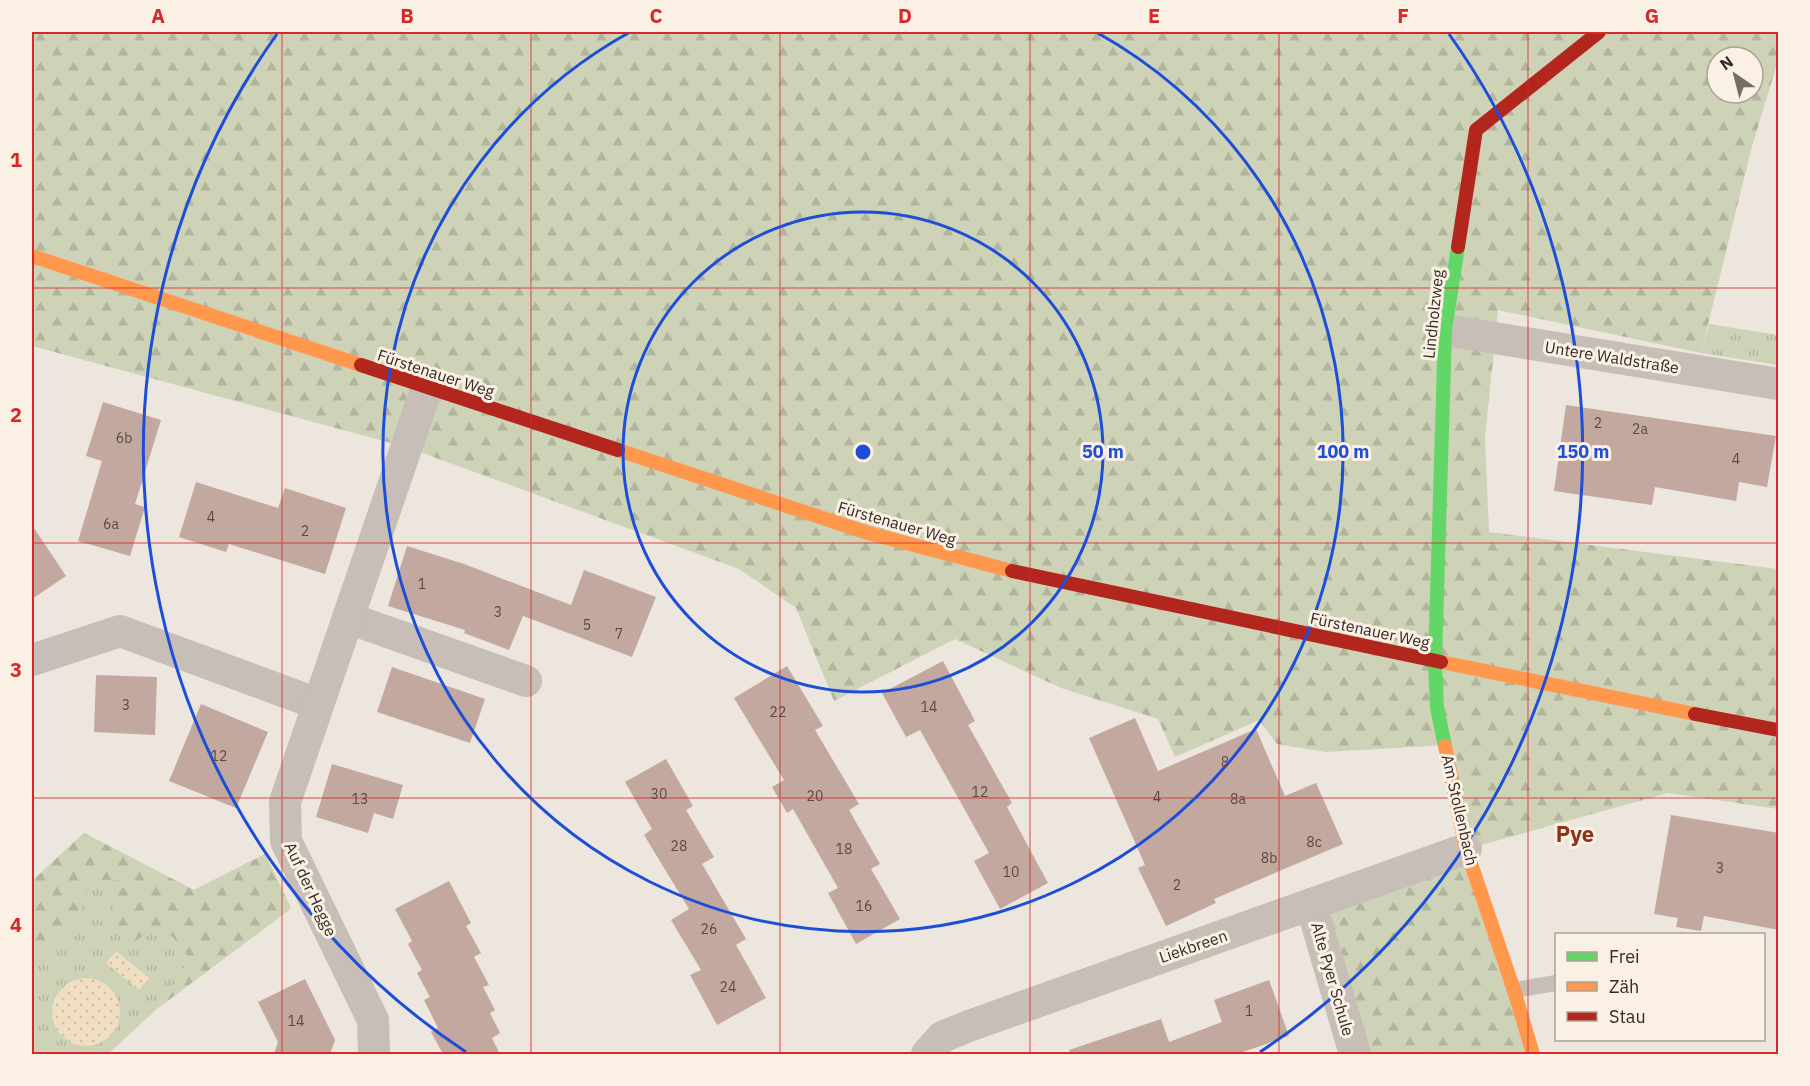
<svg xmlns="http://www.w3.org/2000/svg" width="1810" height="1086" font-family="'IBM Plex Sans',sans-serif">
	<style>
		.grass { fill: url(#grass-tufts) }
		.forest { fill: url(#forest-firs); fill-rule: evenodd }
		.sand { fill: url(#sand-dots) }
		.building { fill: #c2a89e }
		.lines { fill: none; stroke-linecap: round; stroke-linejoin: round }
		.lane { stroke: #c6beb7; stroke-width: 16 }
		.street { stroke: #c6beb7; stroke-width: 32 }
		.fast { stroke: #63d668; stroke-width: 14 }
		.slow { stroke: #ff974d; stroke-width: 14 }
		.jam { stroke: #b3261e; stroke-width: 14 }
		.grid { fill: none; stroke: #d62828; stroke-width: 1.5; stroke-opacity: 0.55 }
		.ring { fill: none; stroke: #1d4ed8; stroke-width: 3 }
		.labels { text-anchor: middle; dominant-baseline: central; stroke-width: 6; stroke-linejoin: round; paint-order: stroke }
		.number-label { font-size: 14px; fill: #594a44 }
		.street-label { font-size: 16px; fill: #362a26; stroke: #faf0e4 }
		.district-label { font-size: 22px; font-weight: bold; fill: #8b3219; stroke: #faf0e4 }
		.centre { fill: #1d4ed8; stroke: #faf0e4; stroke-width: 3 }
		.ring-label { font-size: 18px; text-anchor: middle; font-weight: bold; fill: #1d4ed8; stroke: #faf0e4; stroke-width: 6; stroke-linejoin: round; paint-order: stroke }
		.neatline { fill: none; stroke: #d62828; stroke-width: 2 }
		.grid-label { font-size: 20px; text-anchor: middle; font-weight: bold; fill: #d62828 }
	</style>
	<defs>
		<pattern id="grass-tufts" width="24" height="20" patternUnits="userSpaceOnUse" patternTransform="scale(1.5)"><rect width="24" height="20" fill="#ced3b7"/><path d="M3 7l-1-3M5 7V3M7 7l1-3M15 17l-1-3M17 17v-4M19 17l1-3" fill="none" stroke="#b2b59d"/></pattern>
		<pattern id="forest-firs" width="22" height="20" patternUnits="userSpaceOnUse" patternTransform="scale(1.5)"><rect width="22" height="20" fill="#ced3b7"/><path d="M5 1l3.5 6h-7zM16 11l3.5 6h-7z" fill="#b2b59d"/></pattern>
		<pattern id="sand-dots" width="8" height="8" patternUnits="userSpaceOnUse" patternTransform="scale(1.5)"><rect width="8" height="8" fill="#f0dec2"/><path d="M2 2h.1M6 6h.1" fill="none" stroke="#cebfa7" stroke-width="1.8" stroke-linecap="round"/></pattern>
	</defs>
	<rect width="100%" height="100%" fill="#ede6de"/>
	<g class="grass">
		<path d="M1709,324L1778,335V365L1701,353Z"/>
		<path d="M84,833L194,890L265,854L290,906L289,910L158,1008L108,1054H32V881Z"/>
	</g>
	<g class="forest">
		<path d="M32,32H1778V61L1752,146L1701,353L1498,310L1485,438L1489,532L1778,569V809L1668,793L1467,849L1533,1054H1355L1311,904L1466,849L1445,745L1326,752L1277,744L1259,720L1175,757L1158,719L1061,688L955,639L834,701L796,608L739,569L406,447L32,346ZM1717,57H1753V93H1717Z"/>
		<path d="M84,833L194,890L265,854L290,906L289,910L158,1008L190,959L172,936L146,934L135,941L121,938C112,921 111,909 115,891L133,882C121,881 108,877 96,883C85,888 85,900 82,910C75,932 52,950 32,955V881Z"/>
	</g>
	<g class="sand">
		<path d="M116,951L149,978L139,990L106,963Z"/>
		<circle cx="86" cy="1012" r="34"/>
	</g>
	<g class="building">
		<path d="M103,402L161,420L135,504L145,507L130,556L78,541L102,461L86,456Z"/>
		<path d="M1566,405L1776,436L1767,487L1739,482L1736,501L1655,487L1652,505L1554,491Z"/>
		<path d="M196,482L278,508L285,488L346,508L325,574L229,544L226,552L179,537Z"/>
		<path d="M32,525L66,576L32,599Z"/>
		<path d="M407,546L464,564L571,605L584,570L656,597L632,657L523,616L509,650L464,633L465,630L388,606Z"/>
		<path d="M943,661L975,721L968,725L1012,803L1007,807L1048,883L1000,909L974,861L989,853L920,730L906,737L882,693Z"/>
		<path d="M787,666L823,726L815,730L859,804L849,810L880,864L871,869L900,919L856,944L828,893L838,888L793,809L787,813L772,787L784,780L734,698Z"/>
		<path d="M392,667L485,699L470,743L377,712Z"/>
		<path d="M96,675L157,677L155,735L94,732Z"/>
		<path d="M201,704L268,732L236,808L169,781Z"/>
		<path d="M1135,718L1158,771L1256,729L1285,796L1316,783L1343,844L1214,899L1216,903L1166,926L1138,868L1145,865L1089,738Z"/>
		<path d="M666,759L693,806L686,810L714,857L702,864L746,939L736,945L766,998L717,1025L690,975L701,970L671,920L689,909L644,835L652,829L625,782Z"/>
		<path d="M332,764L403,785L393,819L374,813L368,833L316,817Z"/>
		<path d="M1671,815L1779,833V930L1704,916L1701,931L1676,927L1678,918L1654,914Z"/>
		<path d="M449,881L471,923L466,926L481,953L474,957L489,985L483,987L495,1010L490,1013L500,1033L492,1038L500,1054H443L431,1032L438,1028L424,1000L430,997L417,973L422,970L408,944L412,941L395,909Z"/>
		<path d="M305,979L335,1040L330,1054H274L278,1042L258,1002Z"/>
		<path d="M1269,980L1289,1036L1237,1054H1070L1069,1050L1161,1019L1169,1042L1222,1022L1214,1000Z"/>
	</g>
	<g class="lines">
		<path class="lane" d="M1514,990L1556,983"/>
		<g class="street">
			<path d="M1445,330L1778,384"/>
			<path d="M348,618L526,681"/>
			<path d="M32,660L120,631L318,704"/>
			<path d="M1311,904L1355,1054"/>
			<path d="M374,1054L373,1020L286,841L285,802L427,387"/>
			<path d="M927,1054L942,1037L969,1026L1466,849"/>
		</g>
		<path class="fast" d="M1445,746L1437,708L1435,661L1445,330L1458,247"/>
		<g class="slow">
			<path d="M32,256L361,365"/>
			<path d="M618,450L868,533L1012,571"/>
			<path d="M1441,662L1695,714"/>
			<path d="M1445,746L1466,849L1514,990L1533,1054"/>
		</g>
		<g class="jam">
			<path d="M1458,247L1476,130L1599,32"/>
			<path d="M361,365L618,450"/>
			<path d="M1012,571L1441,662"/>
			<path d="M1695,714L1778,730"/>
		</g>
	</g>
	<path class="grid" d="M282,32V1054M531,32V1054M780,32V1054M1030,32V1054M1279,32V1054M1528,32V1054M32,288H1778M32,543H1778M32,798H1778"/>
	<g class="ring">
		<circle cx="863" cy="452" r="240"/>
		<path d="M1096 32A480 480 0 1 1 630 32"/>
		<path d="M466 1052A720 720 0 0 1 277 34M1449 34A720 720 0 0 1 1260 1052"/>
	</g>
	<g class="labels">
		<g class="number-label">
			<text x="1598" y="423">2</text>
			<text x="1640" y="429">2a</text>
			<text x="124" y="438">6b</text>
			<text x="1736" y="459">4</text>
			<text x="211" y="517">4</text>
			<text x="111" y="524">6a</text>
			<text x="305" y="531">2</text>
			<text x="422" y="584">1</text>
			<text x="498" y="612">3</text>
			<text x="587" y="625">5</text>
			<text x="619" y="634">7</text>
			<text x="126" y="705">3</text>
			<text x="929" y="707">14</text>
			<text x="778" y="712">22</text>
			<text x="219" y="756">12</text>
			<text x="1225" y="762">8</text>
			<text x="980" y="792">12</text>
			<text x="659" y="794">30</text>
			<text x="815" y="796">20</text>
			<text x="1157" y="797">4</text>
			<text x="360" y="799">13</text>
			<text x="1238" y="799">8a</text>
			<text x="1314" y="842">8c</text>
			<text x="679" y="846">28</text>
			<text x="844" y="849">18</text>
			<text x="1269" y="858">8b</text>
			<text x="1720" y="868">3</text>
			<text x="1011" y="872">10</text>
			<text x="1177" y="885">2</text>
			<text x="864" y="906">16</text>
			<text x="709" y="929">26</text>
			<text x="728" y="987">24</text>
			<text x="1249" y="1011">1</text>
			<text x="296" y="1021">14</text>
		</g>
		<g class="street-label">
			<text transform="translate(1433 314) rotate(-84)">Lindholzweg</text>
			<text transform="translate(1612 357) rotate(9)">Untere Waldstraße</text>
			<text transform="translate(436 373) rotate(18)">Fürstenauer Weg</text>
			<text transform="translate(897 523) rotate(16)">Fürstenauer Weg</text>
			<text transform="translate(1370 630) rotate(12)">Fürstenauer Weg</text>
			<text transform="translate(1460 810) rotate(77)">Am Stollenbach</text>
			<text transform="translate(311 889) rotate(65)">Auf der Hegge</text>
			<text transform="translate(1193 946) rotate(-19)">Liekbreen</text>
			<text transform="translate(1333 979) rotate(74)">Alte Pyer Schule</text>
		</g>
		<g class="district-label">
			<text x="1575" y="833">Pye</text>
		</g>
	</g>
	<circle cx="863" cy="452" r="9" class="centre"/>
	<g class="ring-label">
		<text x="1103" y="458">50 m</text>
		<text x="1343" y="458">100 m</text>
		<text x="1583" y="458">150 m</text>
	</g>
	<rect width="1810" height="1086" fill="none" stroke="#faf0e4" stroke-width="66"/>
	<rect x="1555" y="933" width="210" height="108" fill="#faf0e4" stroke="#aca198" stroke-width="1.5"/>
	<rect x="1567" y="952" width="30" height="9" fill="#63d668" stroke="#aca198" stroke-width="1.5"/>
	<text x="1609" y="963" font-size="18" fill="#362a26">Frei</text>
	<rect x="1567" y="982" width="30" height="9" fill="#ff974d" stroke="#aca198" stroke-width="1.5"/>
	<text x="1609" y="993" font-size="18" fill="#362a26">Zäh</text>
	<rect x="1567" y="1012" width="30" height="9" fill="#b3261e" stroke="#aca198" stroke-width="1.5"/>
	<text x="1609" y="1023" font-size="18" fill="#362a26">Stau</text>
	<g transform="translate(1735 75) rotate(325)"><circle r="28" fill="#faf0e4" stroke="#aca198" stroke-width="1.5"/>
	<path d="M0-4.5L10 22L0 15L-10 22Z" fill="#766c66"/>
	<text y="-9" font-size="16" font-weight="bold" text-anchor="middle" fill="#362a26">N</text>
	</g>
	<rect x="33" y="33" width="1744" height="1020" class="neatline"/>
	<g class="grid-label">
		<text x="158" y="23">A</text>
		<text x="407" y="23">B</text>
		<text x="656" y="23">C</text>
		<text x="905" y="23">D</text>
		<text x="1154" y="23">E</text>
		<text x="1403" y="23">F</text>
		<text x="1652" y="23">G</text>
		<text x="16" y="167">1</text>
		<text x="16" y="422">2</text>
		<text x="16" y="677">3</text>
		<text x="16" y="932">4</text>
	</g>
</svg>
